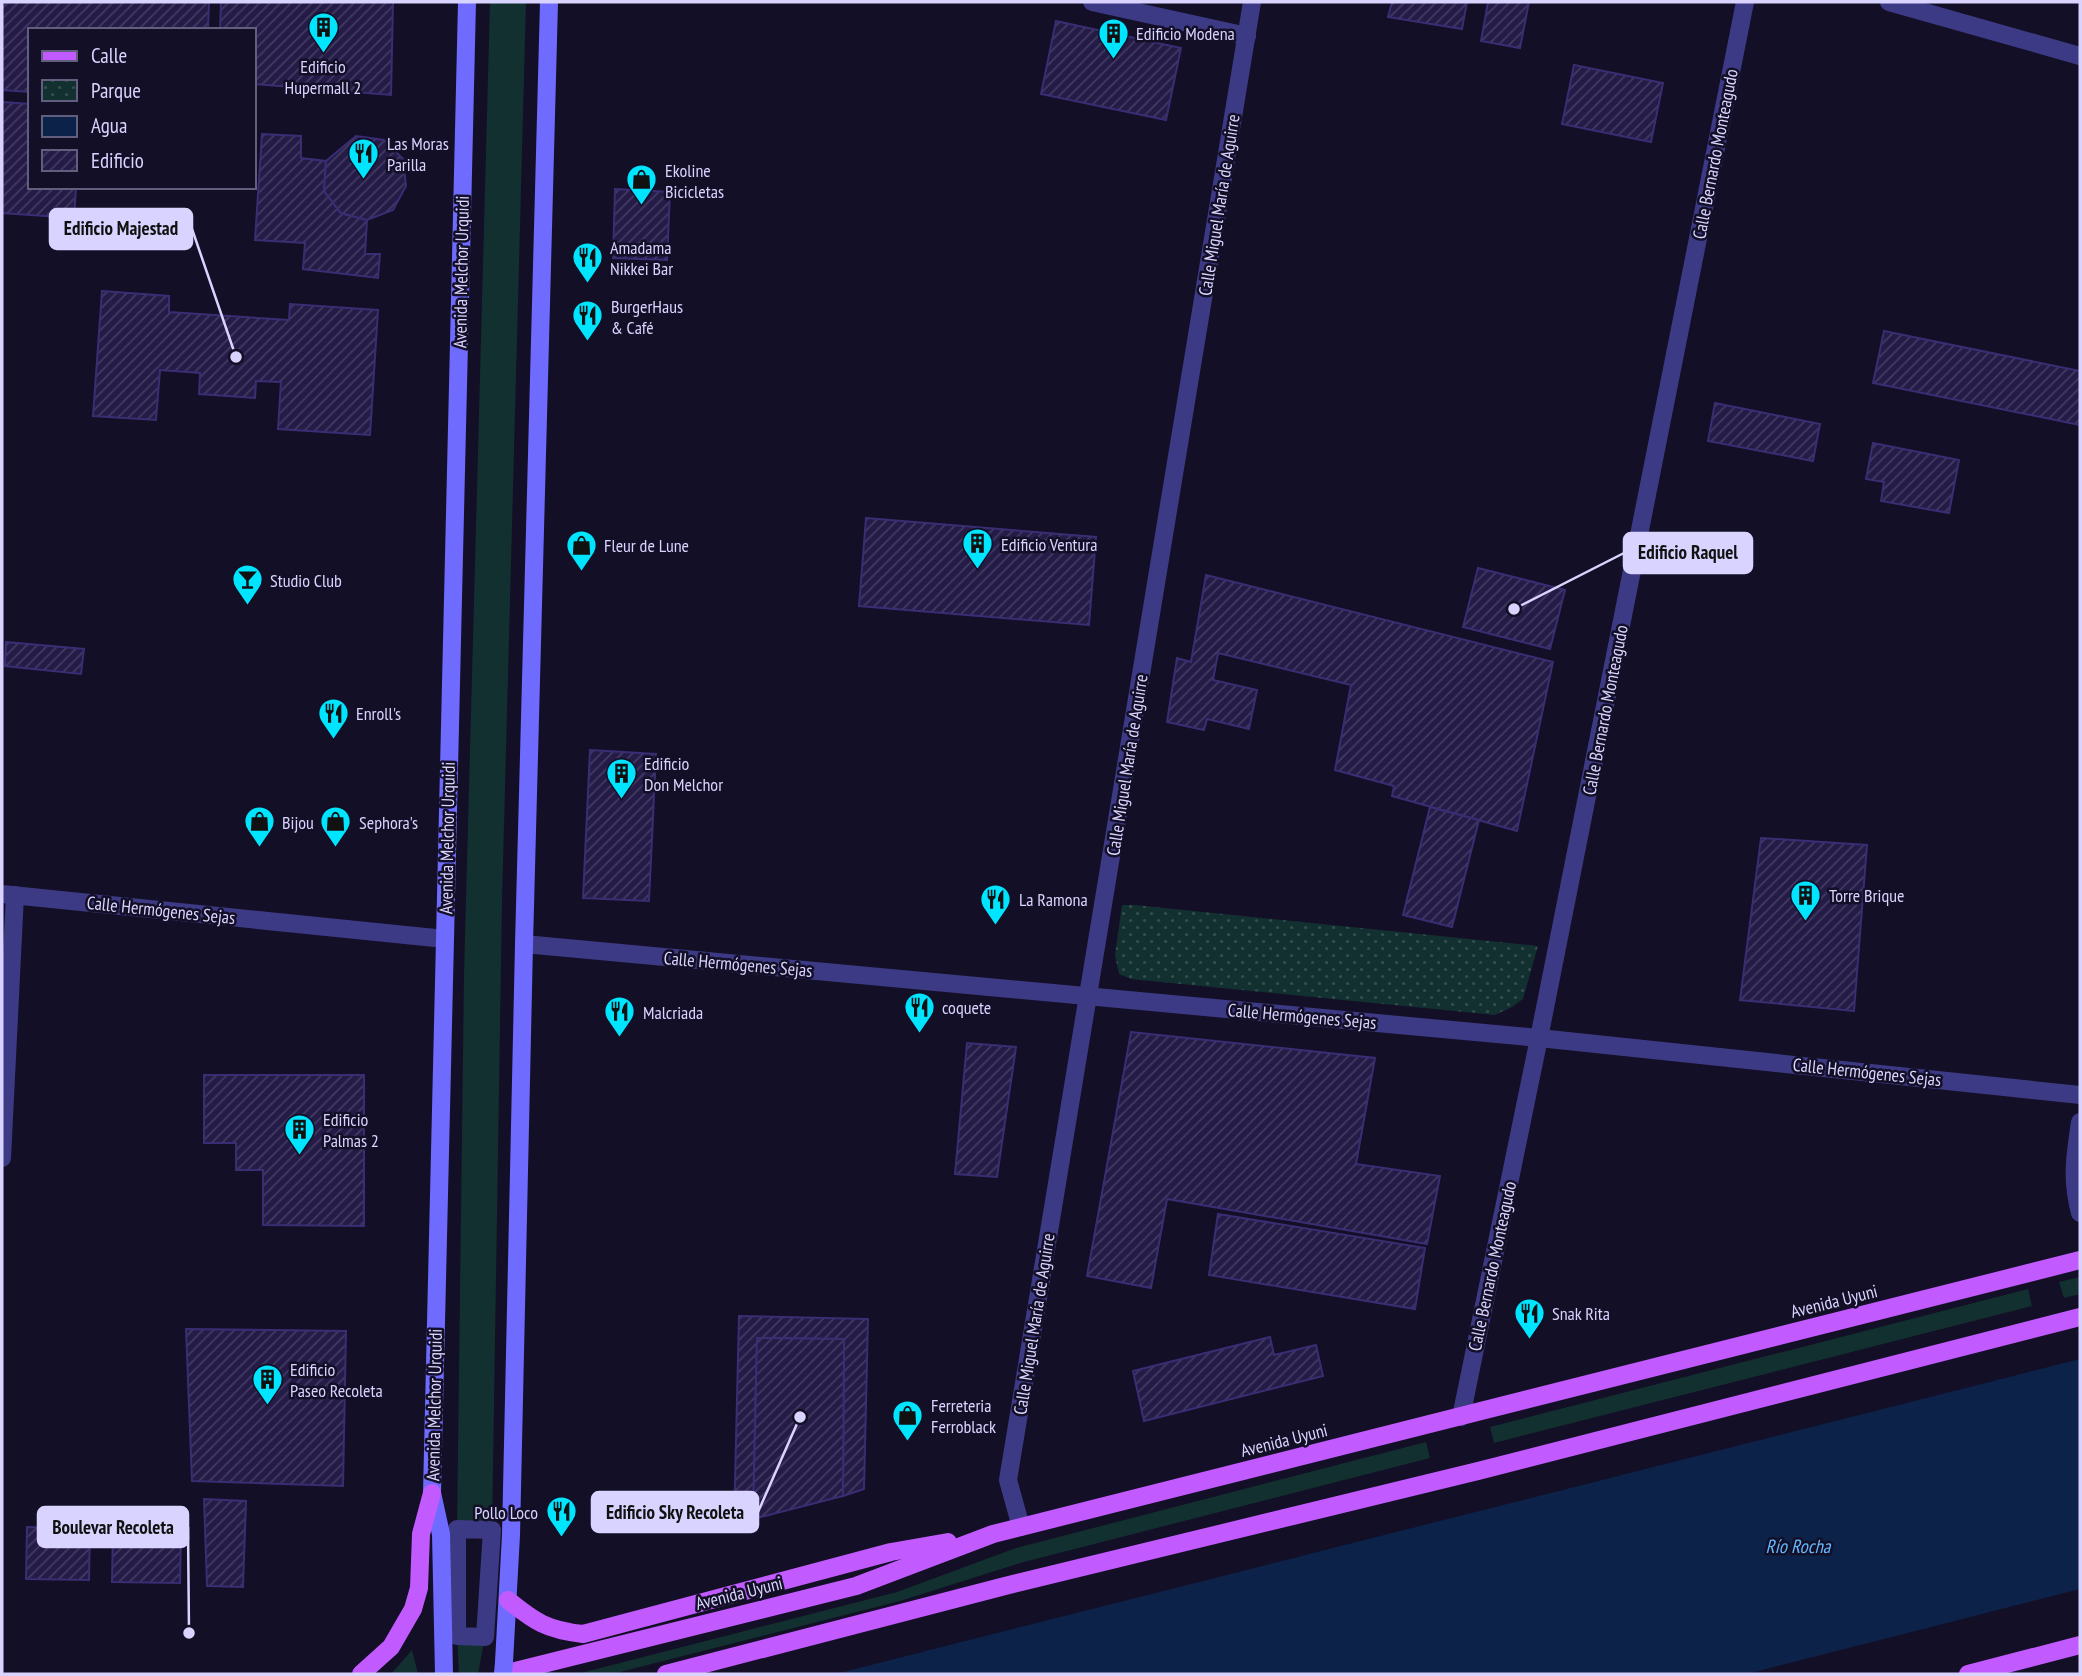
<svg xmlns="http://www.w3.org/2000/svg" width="2082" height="1676" font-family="'PT Sans Narrow',sans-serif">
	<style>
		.grass { fill: #12302f }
		.park { fill: url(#park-dots) }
		.water { fill: #0c2248 }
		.building { fill: url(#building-hatch); stroke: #3b2d73; stroke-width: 2 }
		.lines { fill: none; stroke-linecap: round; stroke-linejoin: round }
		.pedestrian { stroke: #3d3a85; stroke-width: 18 }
		.minor { stroke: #3d3a85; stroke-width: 18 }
		.secondary { stroke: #6f6bff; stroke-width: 18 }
		.primary { stroke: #c25bff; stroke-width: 18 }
		.secondary-bridge { stroke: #6f6bff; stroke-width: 18 }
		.labels { text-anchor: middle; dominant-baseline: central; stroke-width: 5; stroke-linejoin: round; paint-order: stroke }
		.poi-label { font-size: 18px; fill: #d9d4ff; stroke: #130f26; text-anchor: start }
		.street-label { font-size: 18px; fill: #d9d4ff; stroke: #130f26 }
		.water-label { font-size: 19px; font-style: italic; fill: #62b6ff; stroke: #130f26 }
		.leader { fill: none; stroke: #d9d4ff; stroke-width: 2.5 }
		.callout-dot { fill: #d9d4ff; stroke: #130f26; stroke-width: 2.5 }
		.callout { fill: #d9d4ff; stroke: #d9d4ff; stroke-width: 2.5 }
		.callout-label { font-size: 19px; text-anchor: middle; font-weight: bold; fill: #111 }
	</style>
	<defs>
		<pattern id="park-dots" width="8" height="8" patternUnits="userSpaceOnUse" patternTransform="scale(1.75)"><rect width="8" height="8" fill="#12302f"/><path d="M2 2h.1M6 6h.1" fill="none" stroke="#344d4e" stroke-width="1.8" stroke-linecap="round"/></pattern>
		<pattern id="building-hatch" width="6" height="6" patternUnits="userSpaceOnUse" patternTransform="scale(1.75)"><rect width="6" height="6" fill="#241b47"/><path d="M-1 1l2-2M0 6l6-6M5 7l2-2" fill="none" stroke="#433b63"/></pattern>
	</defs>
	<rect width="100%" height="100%" fill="#130f26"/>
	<g class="grass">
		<path d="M490,2H526L502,900L492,1530L457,1529L464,974Z"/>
		<path d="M2080,1277V1294L2064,1298L2059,1282Z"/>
		<path d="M2028,1289L2032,1306L1494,1443L1490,1427Z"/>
		<path d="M1426,1442L1430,1458L1020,1563L900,1601L612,1674H577L897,1592L1016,1548Z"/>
		<path d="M457,1636L485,1637L478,1674H459Z"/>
		<path d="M412,1650L418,1674H391Z"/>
	</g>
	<path class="park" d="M1122,905H1135L1538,946L1523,999L1512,1007L1495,1015L1131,979L1119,974L1115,955Z"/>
	<path class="water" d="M2080,1359V1589L1747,1674H835Z"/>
	<g class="building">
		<path d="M2,2H209L208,30H30V92L2,90Z"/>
		<path d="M221,2H393L391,95L254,84V30H220Z"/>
		<path d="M1392,2H1467L1462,29L1388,17Z"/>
		<path d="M1488,2H1529L1520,48L1481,41Z"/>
		<path d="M1056,21L1181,48L1166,120L1041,94Z"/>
		<path d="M1574,65L1663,83L1651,142L1562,124Z"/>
		<path d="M2,102L30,104V187H76L74,218L2,213Z"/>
		<path d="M262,134L301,136V158L326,161L324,191L341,213L367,220L365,254H380L378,278L303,269L305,243L255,240Z"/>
		<path d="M356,136L384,140L403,159L406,186L393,210L367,220L341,213L324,191L326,161Z"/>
		<path d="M615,189L670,192L667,260L613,258Z"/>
		<path d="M102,291L169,296V312L289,320L290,304L378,310L370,435L278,429L281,382L256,381L255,398L199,394L200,373L160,370L156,420L93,416Z"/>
		<path d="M1884,331L2080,371V425L1873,383Z"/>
		<path d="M1715,403L1820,424L1813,461L1708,441Z"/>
		<path d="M1873,443L1959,460L1949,513L1881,501L1884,482L1866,479Z"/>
		<path d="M866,518L1096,537L1089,625L859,606Z"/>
		<path d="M1478,568L1565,590L1550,649L1463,627Z"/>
		<path d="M1206,575L1553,662L1517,831L1392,796L1394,786L1335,770L1351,685L1218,653L1213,680L1257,690L1249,729L1207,719L1204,730L1167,722L1177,658L1191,662Z"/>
		<path d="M6,642L84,649L81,674L5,666Z"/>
		<path d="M590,750L656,754L649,901L583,898Z"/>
		<path d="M1430,807L1479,820L1452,927L1403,915Z"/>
		<path d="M1761,838L1867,845L1854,1011L1740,1000Z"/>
		<path d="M1131,1032L1375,1058L1356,1164L1440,1176L1427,1244L1167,1199L1151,1288L1087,1276Z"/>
		<path d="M967,1043L1016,1047L997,1177L955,1174Z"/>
		<path d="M204,1075H364V1226L263,1225V1170H236V1143H204Z"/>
		<path d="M1218,1214L1425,1248L1415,1309L1209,1275Z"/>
		<path d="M739,1316L868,1319L864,1489L843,1496L844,1339L757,1338L753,1519L734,1524Z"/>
		<path d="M186,1329L346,1331L343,1486L192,1481Z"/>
		<path d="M1270,1337L1274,1355L1316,1345L1323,1376L1144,1421L1133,1371Z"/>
		<path d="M757,1338L844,1339L843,1496L753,1519Z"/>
		<path d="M204,1499L246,1501L243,1587L207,1586Z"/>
		<path d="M27,1527L90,1529L89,1580L26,1579Z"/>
		<path d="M113,1531L181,1533L180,1583L112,1582Z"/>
	</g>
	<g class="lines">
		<path class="pedestrian" d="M457,1529L492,1530L485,1637L457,1636Z"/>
		<g class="minor">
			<path d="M1092,2L1247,36"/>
			<path d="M1889,2L2080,56"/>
			<path d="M2,894L445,939"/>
			<path d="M524,944L1539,1038L2080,1095"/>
			<path d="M2080,1122C2075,1156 2071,1179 2080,1213"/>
			<path d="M2,1158L15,895"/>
			<path d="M1461,1417L1539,1038L1745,2"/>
			<path d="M1021,1527L1008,1480L1252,2"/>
		</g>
		<g class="secondary">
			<path d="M504,1662L511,1535L524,944L549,2"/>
			<path d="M444,1674L441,1534L432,1493L467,2"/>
		</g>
		<g class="primary">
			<path d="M508,1600C535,1622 547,1630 583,1634L891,1552L948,1542"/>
			<path d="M361,1674L391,1647L413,1609L419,1588L421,1534L432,1493"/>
			<path d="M503,1674L856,1586L993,1534L2080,1260"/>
			<path d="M666,1674L1005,1586L1478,1471L2080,1317"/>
			<path d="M1968,1674L2080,1645"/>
		</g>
		<path class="secondary-bridge" d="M503,1674L504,1662"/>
	</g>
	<defs>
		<symbol id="building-pin" viewBox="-11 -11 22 30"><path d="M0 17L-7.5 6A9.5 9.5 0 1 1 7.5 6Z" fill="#00e5ff" stroke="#130f26"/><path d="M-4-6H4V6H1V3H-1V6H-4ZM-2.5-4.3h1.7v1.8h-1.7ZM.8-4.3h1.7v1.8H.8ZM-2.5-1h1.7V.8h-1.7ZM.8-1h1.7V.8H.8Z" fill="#111"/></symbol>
		<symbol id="restaurant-pin" viewBox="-11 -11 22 30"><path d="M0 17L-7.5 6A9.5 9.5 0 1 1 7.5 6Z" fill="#00e5ff" stroke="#130f26"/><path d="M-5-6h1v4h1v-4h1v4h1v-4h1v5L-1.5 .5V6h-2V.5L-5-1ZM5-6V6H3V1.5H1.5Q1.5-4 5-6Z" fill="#111"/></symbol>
		<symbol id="shop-pin" viewBox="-11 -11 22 30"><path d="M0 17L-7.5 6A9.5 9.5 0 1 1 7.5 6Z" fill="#00e5ff" stroke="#130f26"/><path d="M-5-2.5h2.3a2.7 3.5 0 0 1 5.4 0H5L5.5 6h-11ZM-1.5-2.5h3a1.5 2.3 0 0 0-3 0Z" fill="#111"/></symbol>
		<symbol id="bar-pin" viewBox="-11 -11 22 30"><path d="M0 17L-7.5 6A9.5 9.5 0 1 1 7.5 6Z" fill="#00e5ff" stroke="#130f26"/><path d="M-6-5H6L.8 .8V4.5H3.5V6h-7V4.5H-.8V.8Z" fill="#111"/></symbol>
	</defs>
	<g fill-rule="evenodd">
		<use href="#building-pin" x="306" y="10" width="35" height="47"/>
		<use href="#building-pin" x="1096" y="16" width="35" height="47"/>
		<use href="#restaurant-pin" x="346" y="136" width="35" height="47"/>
		<use href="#shop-pin" x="624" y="162" width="35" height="47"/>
		<use href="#restaurant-pin" x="570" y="240" width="35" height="47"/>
		<use href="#restaurant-pin" x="570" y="298" width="35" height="47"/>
		<use href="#building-pin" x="960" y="526" width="35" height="47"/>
		<use href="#shop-pin" x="564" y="528" width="35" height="47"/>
		<use href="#bar-pin" x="230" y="562" width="35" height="47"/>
		<use href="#restaurant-pin" x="316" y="696" width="35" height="47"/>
		<use href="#building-pin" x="604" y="756" width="35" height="47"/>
		<use href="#shop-pin" x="242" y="804" width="35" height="47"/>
		<use href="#shop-pin" x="318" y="804" width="35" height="47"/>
		<use href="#building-pin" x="1788" y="878" width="35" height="47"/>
		<use href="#restaurant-pin" x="978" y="882" width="35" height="47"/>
		<use href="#restaurant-pin" x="902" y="990" width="35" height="47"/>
		<use href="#restaurant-pin" x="602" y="994" width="35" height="47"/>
		<use href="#building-pin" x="282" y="1112" width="35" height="47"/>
		<use href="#restaurant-pin" x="1512" y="1296" width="35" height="47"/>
		<use href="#building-pin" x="250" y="1362" width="35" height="47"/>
		<use href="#shop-pin" x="890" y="1398" width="35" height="47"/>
		<use href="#restaurant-pin" x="544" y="1494" width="35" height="47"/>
	</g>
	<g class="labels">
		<g class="poi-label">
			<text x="1136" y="33">Edificio Modena</text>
			<text x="323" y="66" text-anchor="middle">Edificio<tspan x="323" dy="21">Hupermall 2</tspan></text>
			<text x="387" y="143">Las Moras<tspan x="387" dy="21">Parilla</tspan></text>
			<text x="665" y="170">Ekoline<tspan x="665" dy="21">Bicicletas</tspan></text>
			<text x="610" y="247">Amadama<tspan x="610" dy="21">Nikkei Bar</tspan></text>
			<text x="611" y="306">BurgerHaus<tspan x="611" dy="21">&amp; Café</tspan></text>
			<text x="1001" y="544">Edificio Ventura</text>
			<text x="604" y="545">Fleur de Lune</text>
			<text x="270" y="580">Studio Club</text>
			<text x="356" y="713">Enroll's</text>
			<text x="644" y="763">Edificio<tspan x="644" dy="21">Don Melchor</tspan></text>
			<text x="282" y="822">Bijou</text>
			<text x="359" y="822">Sephora's</text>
			<text x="1829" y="895">Torre Brique</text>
			<text x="1019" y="899">La Ramona</text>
			<text x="942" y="1007">coquete</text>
			<text x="643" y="1012">Malcriada</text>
			<text x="323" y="1119">Edificio<tspan x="323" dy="21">Palmas 2</tspan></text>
			<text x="1552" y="1313">Snak Rita</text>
			<text x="290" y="1369">Edificio<tspan x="290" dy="21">Paseo Recoleta</tspan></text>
			<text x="931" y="1405">Ferreteria<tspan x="931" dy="21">Ferroblack</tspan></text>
			<text x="538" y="1512" text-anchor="end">Pollo Loco</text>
		</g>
		<g class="street-label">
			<text transform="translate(1715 154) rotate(-79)">Calle Bernardo Monteagudo</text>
			<text transform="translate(1219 205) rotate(-81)">Calle Miguel María de Aguirre</text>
			<text transform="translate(461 272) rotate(-89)">Avenida Melchor Urquidi</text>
			<text transform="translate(1605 710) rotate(-79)">Calle Bernardo Monteagudo</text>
			<text transform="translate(1127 765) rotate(-81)">Calle Miguel María de Aguirre</text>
			<text transform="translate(447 838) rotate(-89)">Avenida Melchor Urquidi</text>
			<text transform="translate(161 910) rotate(6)">Calle Hermógenes Sejas</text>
			<text transform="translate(738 964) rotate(5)">Calle Hermógenes Sejas</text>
			<text transform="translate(1302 1016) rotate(5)">Calle Hermógenes Sejas</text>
			<text transform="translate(1867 1072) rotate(6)">Calle Hermógenes Sejas</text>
			<text transform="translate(1492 1266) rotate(-78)">Calle Bernardo Monteagudo</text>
			<text transform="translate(1834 1301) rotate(-14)">Avenida Uyuni</text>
			<text transform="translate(1034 1324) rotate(-81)">Calle Miguel María de Aguirre</text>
			<text transform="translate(434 1405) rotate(-89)">Avenida Melchor Urquidi</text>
			<text transform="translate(1284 1440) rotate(-14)">Avenida Uyuni</text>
			<text transform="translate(739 1593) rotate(-14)">Avenida Uyuni</text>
		</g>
		<g class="water-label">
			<text x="1798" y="1546">Río Rocha</text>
		</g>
	</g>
	<path class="leader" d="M236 357L192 229M1514 609L1624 553M800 1417L758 1512M189 1633L188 1527"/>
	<g class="callout-dot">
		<circle cx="236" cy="357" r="7"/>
		<circle cx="1514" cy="609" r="7"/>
		<circle cx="800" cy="1417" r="7"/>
		<circle cx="189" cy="1633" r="7"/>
	</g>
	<g class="callout">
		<rect x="50" y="209" width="142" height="40" rx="7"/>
		<rect x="1624" y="533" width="128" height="40" rx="7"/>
		<rect x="592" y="1492" width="166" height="40" rx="7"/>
		<rect x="38" y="1507" width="150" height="40" rx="7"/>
	</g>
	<g class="callout-label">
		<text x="121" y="235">Edificio Majestad</text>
		<text x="1688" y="559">Edificio Raquel</text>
		<text x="675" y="1519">Edificio Sky Recoleta</text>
		<text x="113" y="1534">Boulevar Recoleta</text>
	</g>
	<rect width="2082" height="1676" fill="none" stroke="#d9d4ff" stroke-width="7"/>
	<rect x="28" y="28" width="228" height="161" fill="#130f26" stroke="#625e7d" stroke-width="2"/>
	<rect x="42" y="51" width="35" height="10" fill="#c25bff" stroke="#625e7d" stroke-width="2"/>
	<text x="91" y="63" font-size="21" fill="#d9d4ff">Calle</text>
	<rect x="42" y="80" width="35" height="21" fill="url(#park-dots)" stroke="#625e7d" stroke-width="2"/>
	<text x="91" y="98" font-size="21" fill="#d9d4ff">Parque</text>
	<rect x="42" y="116" width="35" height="21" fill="#0c2248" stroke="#625e7d" stroke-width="2"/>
	<text x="91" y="133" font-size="21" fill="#d9d4ff">Agua</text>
	<rect x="42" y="150" width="35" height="21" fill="url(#building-hatch)" stroke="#625e7d" stroke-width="2"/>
	<text x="91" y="168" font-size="21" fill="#d9d4ff">Edificio</text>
</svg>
